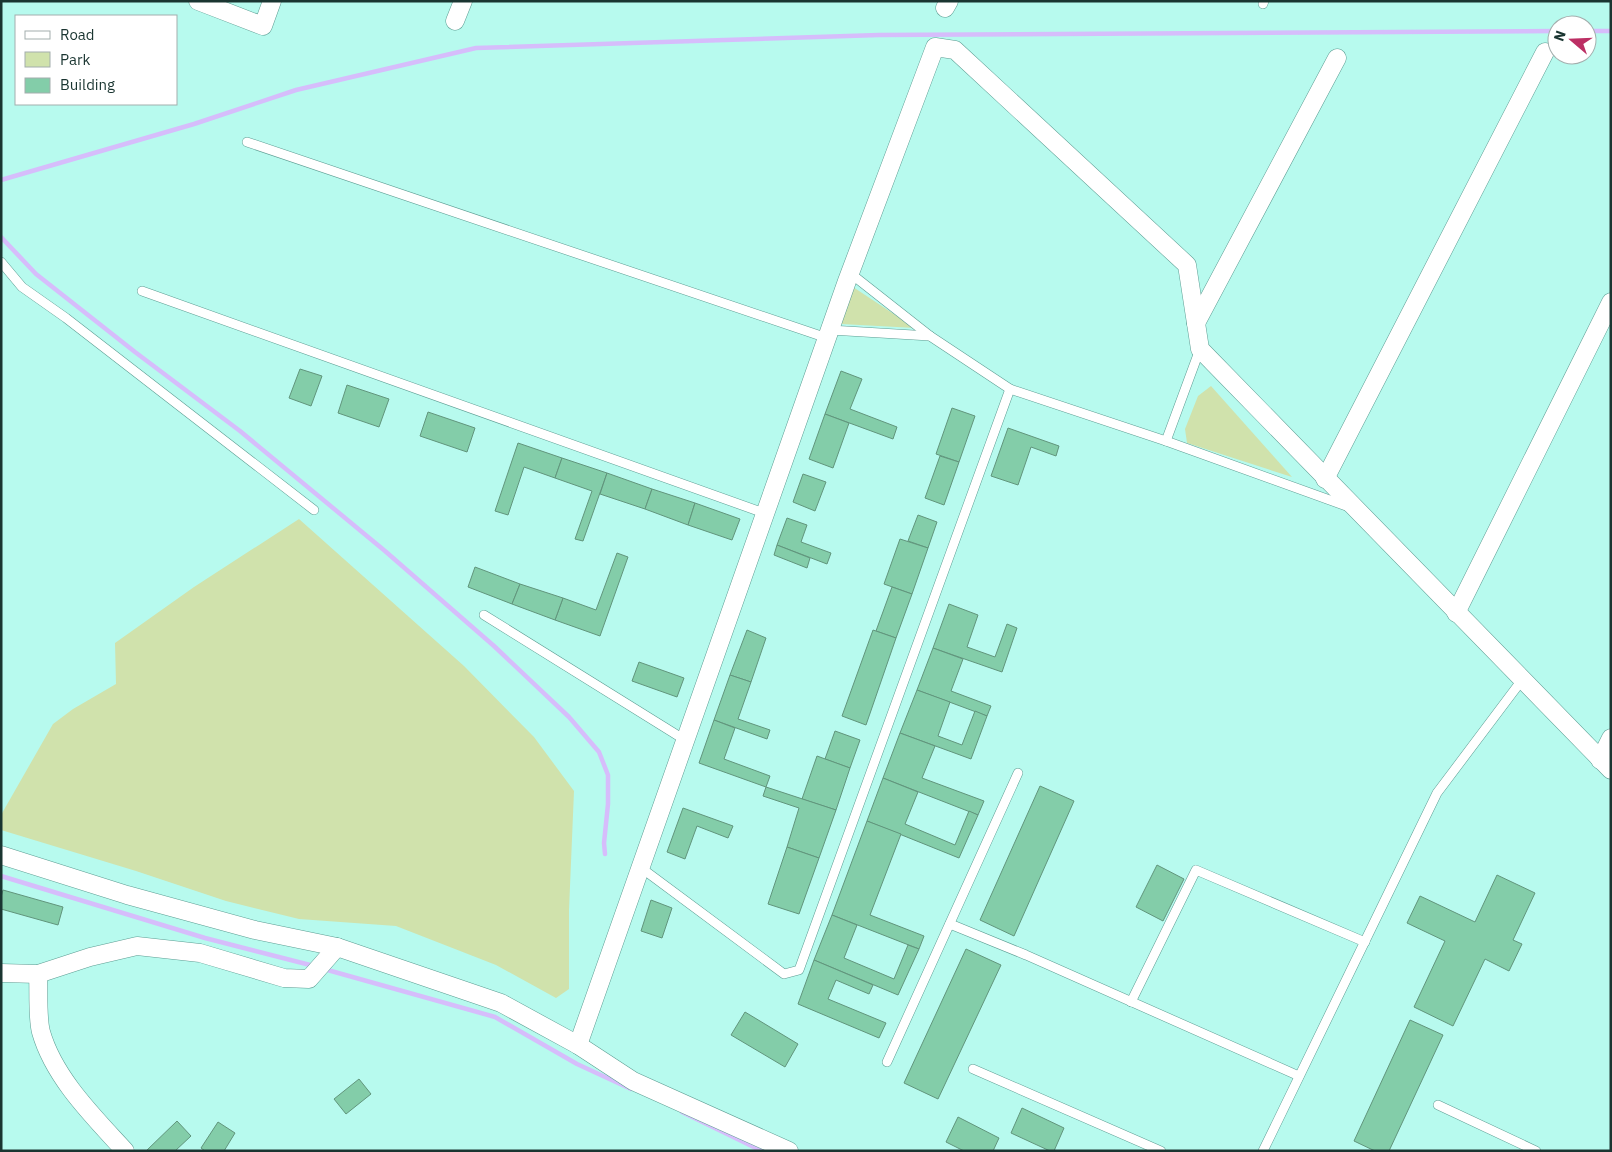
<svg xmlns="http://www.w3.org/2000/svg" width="1612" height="1152" font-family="'IBM Plex Sans',sans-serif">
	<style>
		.green { fill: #d0e2ac }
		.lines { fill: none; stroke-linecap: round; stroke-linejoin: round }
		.stream { stroke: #d6bdfb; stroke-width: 4.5 }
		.building { fill: #83cda9; stroke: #61957c }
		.lane-casing { stroke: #5d9d93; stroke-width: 10 }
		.street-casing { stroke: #5d9d93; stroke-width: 19 }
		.lane { stroke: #fff; stroke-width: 9 }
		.street { stroke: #fff; stroke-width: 18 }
	</style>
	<rect width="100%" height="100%" fill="#b7faee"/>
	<g class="green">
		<path d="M853,287L915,328L841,324Z"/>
		<path d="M1211,386L1292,477L1187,443L1185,429L1198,396Z"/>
		<path d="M299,519L464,666L534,737L574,791L569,910V989L556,998L496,965L396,926L299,919L226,901L136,871L1,830V815L53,724L73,709L116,684L115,643L194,587Z"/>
	</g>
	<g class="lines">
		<g class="stream">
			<path d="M1587,31H1611"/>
			<path d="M1,180L194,124L296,90L476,48L879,35L1557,31"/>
			<path d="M1,237L36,274L135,352L240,431L385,551L494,646L569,717L599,752L608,775V804L604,843L605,854"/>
			<path d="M1,876L205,938L314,966"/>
			<path d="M324,969L495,1017L577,1064L631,1089"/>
			<path d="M682,1112L762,1151"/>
		</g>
	</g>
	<g class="building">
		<path d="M300,369L322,376L311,406L289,398Z"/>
		<path d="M841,371L862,379L850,409L897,427L893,439L825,414Z"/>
		<path d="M347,385L389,399L379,427L338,413Z"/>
		<path d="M952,408L975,416L959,462L936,454Z"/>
		<path d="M428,412L475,428L467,452L420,436Z"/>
		<path d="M825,414L849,423L833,468L809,459Z"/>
		<path d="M1008,428L1059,446L1056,456L1031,447L1018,485L991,476Z"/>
		<path d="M518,443L562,458L555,478L524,467L508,515L495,511Z"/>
		<path d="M940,456L959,462L944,505L925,498Z"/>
		<path d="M562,458L607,473L583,541L575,539L592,491L555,478Z"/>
		<path d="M607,473L652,489L645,509L600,494Z"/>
		<path d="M803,474L826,482L815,511L793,502Z"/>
		<path d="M652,489L695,503L688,525L645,509Z"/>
		<path d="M695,503L740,519L732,540L688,525Z"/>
		<path d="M918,515L937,522L928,548L908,541Z"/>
		<path d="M787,518L807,525L801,542L831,553L827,564L777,545Z"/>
		<path d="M900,539L928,548L912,594L884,584Z"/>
		<path d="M777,545L810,558L807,568L774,555Z"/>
		<path d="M617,553L628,557L600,636L555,620L563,598L596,610Z"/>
		<path d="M475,567L520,584L512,604L468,587Z"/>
		<path d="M520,584L563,598L555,620L512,604Z"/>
		<path d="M892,587L912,594L896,638L876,631Z"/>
		<path d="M949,604L978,615L967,647L995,657L1007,624L1017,628L1002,672L933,648Z"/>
		<path d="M747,630L766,638L751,682L730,675Z"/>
		<path d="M873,630L896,638L866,725L842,716Z"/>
		<path d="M933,648L963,659L951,691L991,706L987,716L917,690Z"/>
		<path d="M639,662L684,678L677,697L632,681Z"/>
		<path d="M730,675L751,682L738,719L770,730L767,739L714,720Z"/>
		<path d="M917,690L950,702L938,736L962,745L975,711L987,716L971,759L900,733Z"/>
		<path d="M714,720L735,728L724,759L770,776L766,787L699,763Z"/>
		<path d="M835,731L860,740L850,768L825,759Z"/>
		<path d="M900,733L935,746L922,778L984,801L978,815L883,778Z"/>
		<path d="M817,756L850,768L836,810L802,799Z"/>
		<path d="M883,778L918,792L905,824L955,845L969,811L978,815L959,858L867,821Z"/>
		<path d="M1040,786L1074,801L1014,936L980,920Z"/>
		<path d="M766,787L836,810L819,858L787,847L799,808L763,796Z"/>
		<path d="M683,808L733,826L728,838L697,826L685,859L667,852Z"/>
		<path d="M867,821L901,834L870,915L924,936L919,949L832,915Z"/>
		<path d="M787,847L819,858L799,914L768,904Z"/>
		<path d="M1157,865L1184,879L1163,921L1136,907Z"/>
		<path d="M1497,875L1535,893L1513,940L1522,944L1509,971L1485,959L1453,1026L1414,1007L1445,941L1407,923L1420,896L1475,922Z"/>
		<path d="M3,890L63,907L58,925L1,909V897Z"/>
		<path d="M651,900L672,908L662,938L641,931Z"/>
		<path d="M832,915L857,925L844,958L894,979L908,945L919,949L898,995L814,960Z"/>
		<path d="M966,949L1001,965L938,1099L904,1083Z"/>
		<path d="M814,960L873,985L869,994L836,980L828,999L886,1023L879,1038L798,1004Z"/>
		<path d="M745,1012L798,1044L785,1067L731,1035Z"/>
		<path d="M1410,1020L1443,1035L1389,1151H1375L1354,1141Z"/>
		<path d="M359,1079L371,1094L346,1114L334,1099Z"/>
		<path d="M1022,1108L1064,1128L1054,1151H1050L1011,1133Z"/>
		<path d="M958,1117L999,1138L993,1151H964L946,1142Z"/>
		<path d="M177,1121L191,1136L175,1151H146Z"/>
		<path d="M218,1122L235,1133L224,1151H205L201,1148Z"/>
	</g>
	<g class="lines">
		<defs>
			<g id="lane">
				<path d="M1263,4L1264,1"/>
				<path d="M247,142L827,338"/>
				<path d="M1,262L22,287L66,318L314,510"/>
				<path d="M850,273L930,336"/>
				<path d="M142,291L764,513"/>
				<path d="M830,330L930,336L1010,389L1166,441L1200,349"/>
				<path d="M1166,441L1349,507"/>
				<path d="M484,615L685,740"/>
				<path d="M640,867L784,974L799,970L1010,389"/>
				<path d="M950,924L1026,955L1299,1076"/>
				<path d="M1131,1002L1196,870L1365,942"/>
				<path d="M887,1062L1018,773"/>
				<path d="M973,1069L1161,1151"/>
				<path d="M1438,1105L1536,1151"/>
				<path d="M1263,1151L1437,793L1522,680"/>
			</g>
			<g id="street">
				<path d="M198,1L263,26L272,1"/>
				<path d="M945,8L949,1"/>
				<path d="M455,21L463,1"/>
				<path d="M1196,323L1337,58"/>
				<path d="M1325,479L1545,52"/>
				<path d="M1456,613L1611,302"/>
				<path d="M1600,760L1611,738"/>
				<path d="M1,855L127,895L255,930L337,947L501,1003L578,1045L633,1081L789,1151"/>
				<path d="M1,973L38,974L90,957L137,946L200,953L284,978L309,979L337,947"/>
				<path d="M38,974C39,991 37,1017 41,1032C54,1078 94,1117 125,1151"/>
				<path d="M578,1045L847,281L935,47L955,50L1187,265L1200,349L1611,770"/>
			</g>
		</defs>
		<use href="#lane" class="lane-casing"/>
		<use href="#street" class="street-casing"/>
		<use href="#lane" class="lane"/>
		<use href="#street" class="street"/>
	</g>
	<rect width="1612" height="1152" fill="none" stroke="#1a3531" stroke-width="5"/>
	<rect x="15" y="15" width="162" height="90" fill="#ffffff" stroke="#a3aead"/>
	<rect x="25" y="31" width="25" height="8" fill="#ffffff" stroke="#a3aead"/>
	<text x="60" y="40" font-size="15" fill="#1a3531">Road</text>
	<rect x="25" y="52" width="25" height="15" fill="#d0e2ac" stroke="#a3aead"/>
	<text x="60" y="65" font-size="15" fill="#1a3531">Park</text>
	<rect x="25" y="78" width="25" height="15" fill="#83cda9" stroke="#a3aead"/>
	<text x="60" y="90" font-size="15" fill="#1a3531">Building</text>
	<g transform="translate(1572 40) rotate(289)"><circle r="24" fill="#ffffff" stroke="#a3aead"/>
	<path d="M0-4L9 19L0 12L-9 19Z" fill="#bc2f64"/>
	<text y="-8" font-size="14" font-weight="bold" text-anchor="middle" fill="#1a3531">N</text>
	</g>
</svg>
